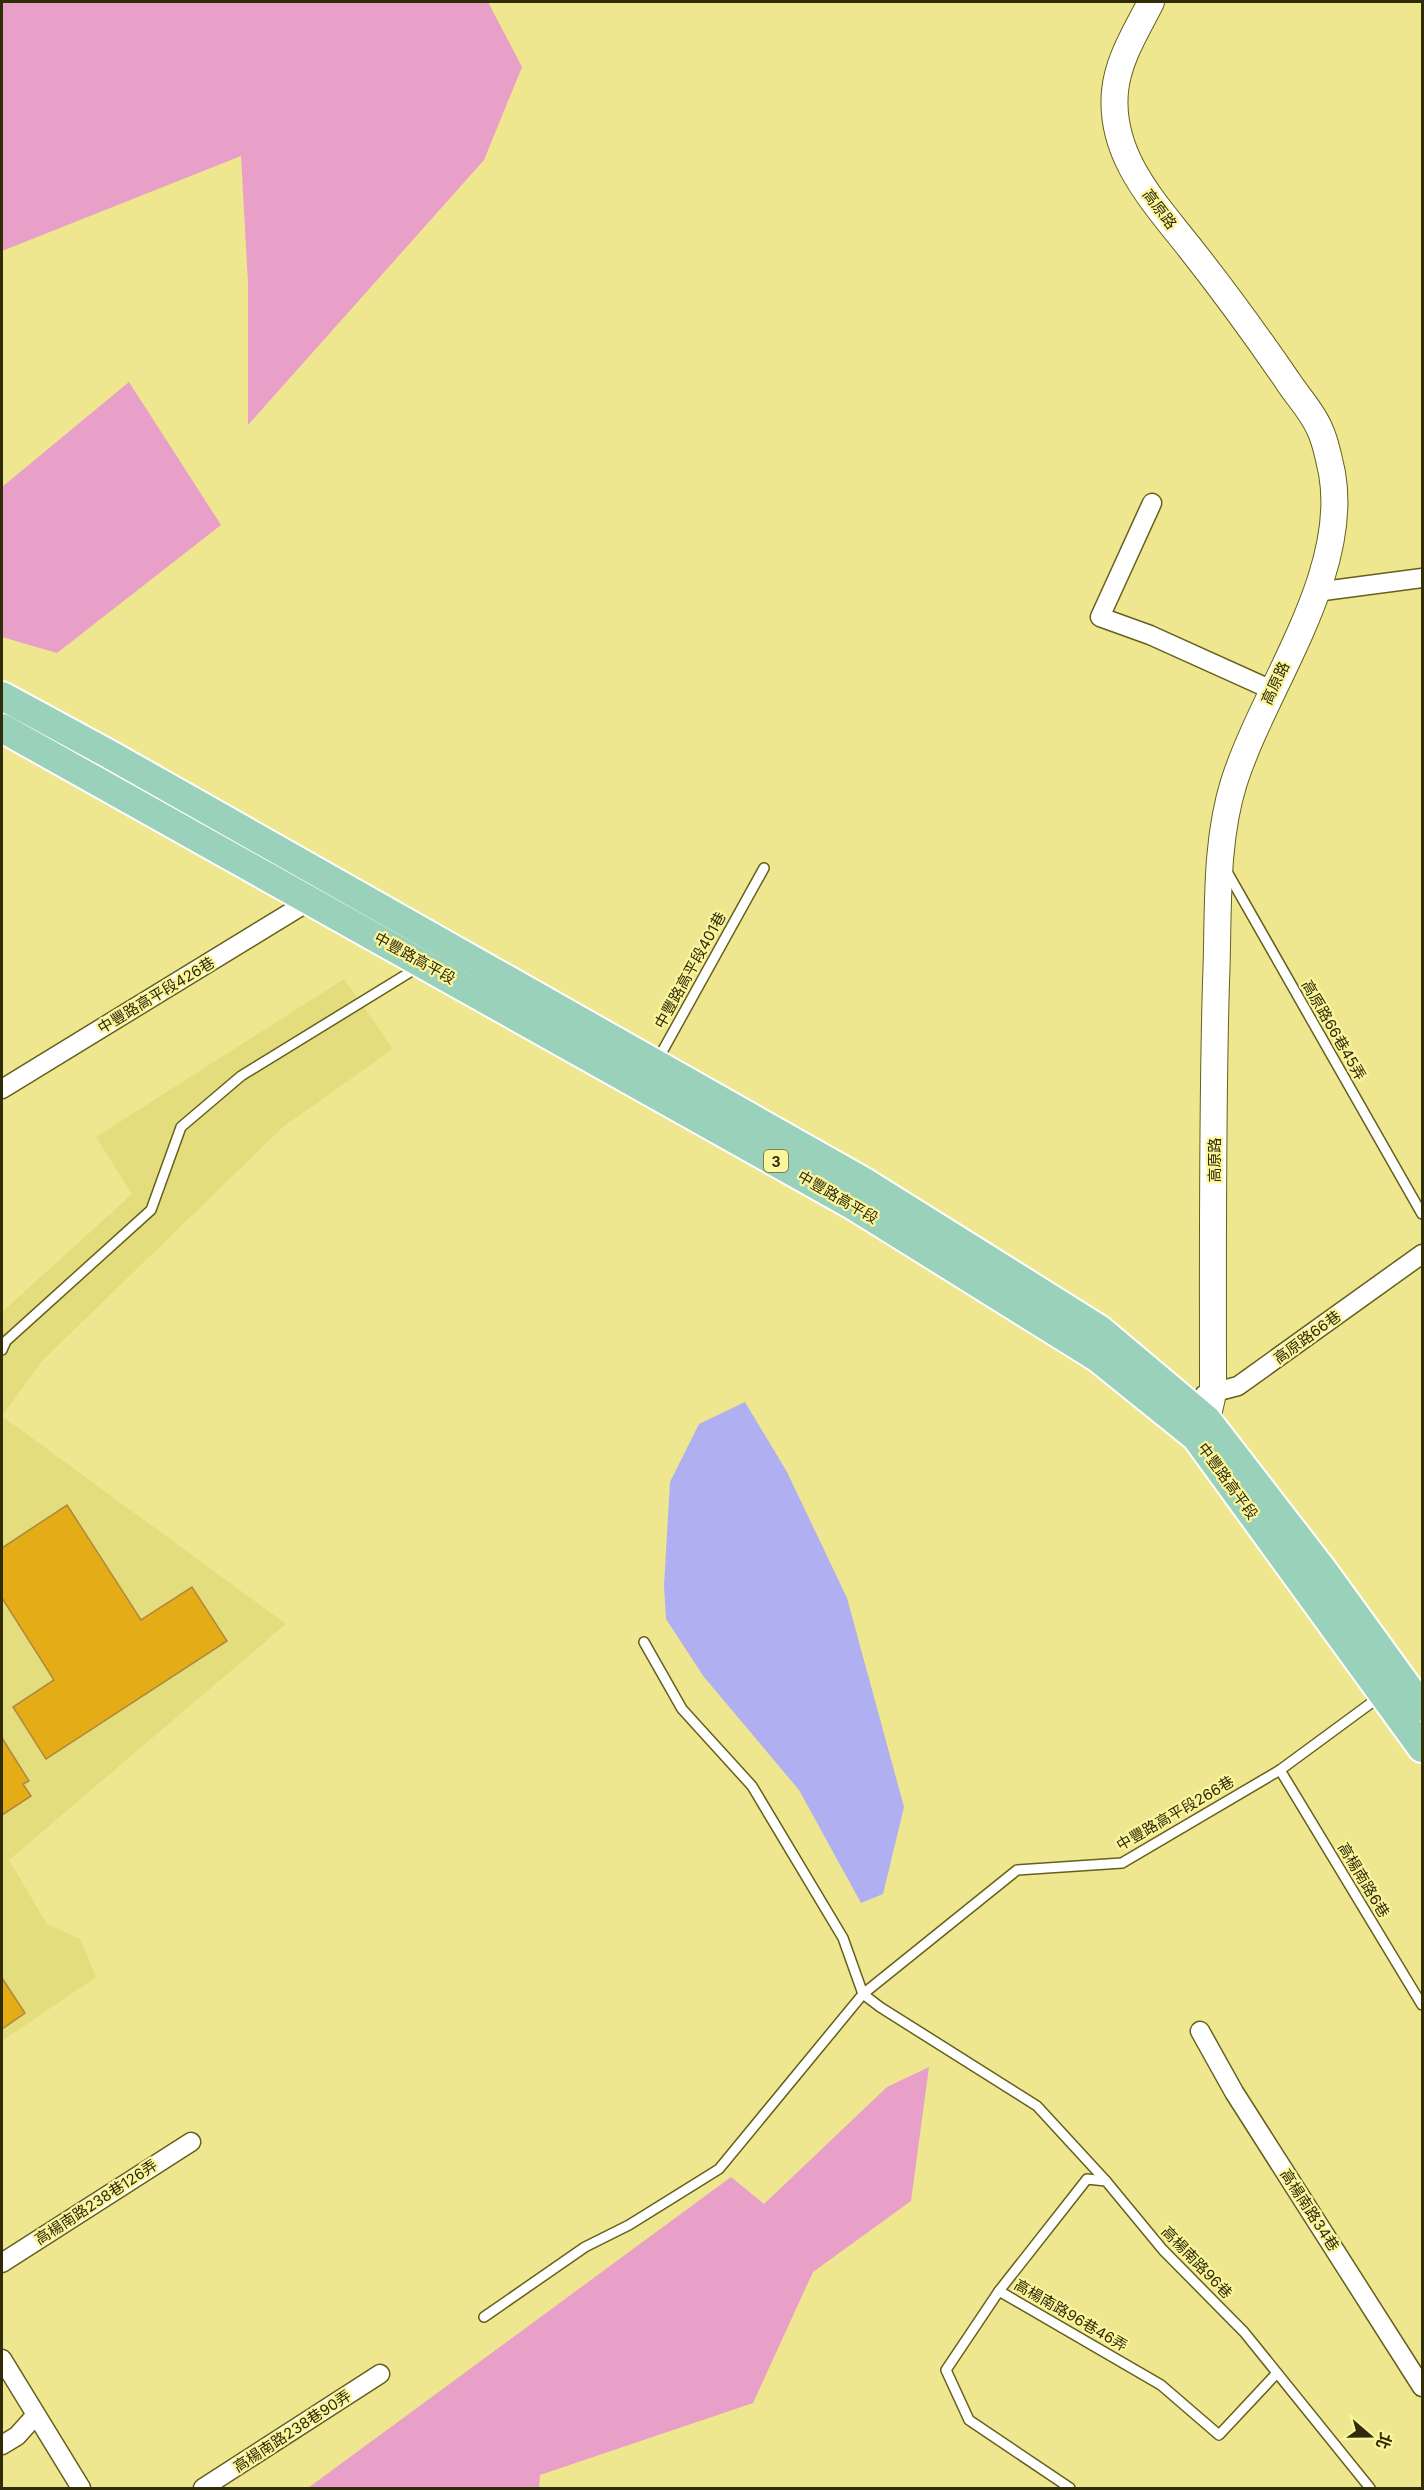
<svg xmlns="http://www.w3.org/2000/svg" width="1424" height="2490" font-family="Inter,'Noto Sans TC',sans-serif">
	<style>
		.built { fill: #e4dd7d }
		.green { fill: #e89fc8 }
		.water { fill: #b0aff1 }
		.building { fill: #e4ad18; stroke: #ae8a38; stroke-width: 1.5 }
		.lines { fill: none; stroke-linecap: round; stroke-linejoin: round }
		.lane-casing { stroke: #65601c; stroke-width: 12 }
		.street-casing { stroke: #65601c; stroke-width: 21 }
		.secondary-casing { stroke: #65601c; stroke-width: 28 }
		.primary-casing { stroke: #fff; stroke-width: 32 }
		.lane { stroke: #fff; stroke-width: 9 }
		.street { stroke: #fff; stroke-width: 18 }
		.secondary { stroke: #fff; stroke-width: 26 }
		.primary { stroke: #9ad1bb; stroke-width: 28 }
		.labels { text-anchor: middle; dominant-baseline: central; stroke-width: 4.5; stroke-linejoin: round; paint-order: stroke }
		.shield { fill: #fbf59d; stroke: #6c6834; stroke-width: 1.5 }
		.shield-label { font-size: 14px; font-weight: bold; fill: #2f2c07 }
		.street-label { font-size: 15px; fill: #2f2c07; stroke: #fbf59d }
	</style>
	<rect width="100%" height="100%" fill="#eee790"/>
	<path class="built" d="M344,979L393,1049L283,1127L42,1361L2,1416L286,1624L9,1860L47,1924L80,1939L96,1977L2,2041V1312L132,1194L96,1137Z"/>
	<g class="green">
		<path d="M2,2H488L522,67L484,160L248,425V283L241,156L2,251Z"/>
		<path d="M129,382L221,525L57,653L2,637V487Z"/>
		<path d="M929,2067L911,2201L813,2272L753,2403L540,2475L539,2488H308L731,2177L764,2204L887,2087Z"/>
	</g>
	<path class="water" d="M745,1402L787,1472L847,1598L904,1807L883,1894L861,1903L799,1790L704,1677L666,1619L664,1586L670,1482L699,1424Z"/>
	<g class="building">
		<path d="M67,1505L141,1620L192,1587L227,1641L46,1759L13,1707L54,1680L2,1598V1548Z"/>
		<path d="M2,1738L29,1781L23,1784L31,1796L2,1815Z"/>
		<path d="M2,1978L25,2013L2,2029Z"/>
	</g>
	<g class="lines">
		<defs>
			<g id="lane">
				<path d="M1226,870L1422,1214"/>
				<path d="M657,1061L764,868"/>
				<path d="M2,1350L6,1341L151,1210L181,1127L241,1076L420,966"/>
				<path d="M644,1642L682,1709L752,1786L843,1938L863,1994L1017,1870L1122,1863L1280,1770L1382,1695"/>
				<path d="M1280,1770L1422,2005"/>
				<path d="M999,2291L1087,2179L1106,2181L1163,2250L1244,2332L1370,2488"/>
				<path d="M484,2317L585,2247L629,2225L719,2169L863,1994L880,2007L1037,2106L1106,2181"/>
				<path d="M1070,2488L969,2420L946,2370L999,2291L1161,2385L1219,2435L1277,2373"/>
			</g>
			<g id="street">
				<path d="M1152,503L1100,617L1150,635L1272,690"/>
				<path d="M1316,592L1422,578"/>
				<path d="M2,1089L311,900"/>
				<path d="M1204,1395L1238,1386L1422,1254"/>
				<path d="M1200,2031L1234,2092L1422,2387"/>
				<path d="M2,2263L191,2142"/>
				<path d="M2,2359L81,2488"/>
				<path d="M2,2445L17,2436L35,2416"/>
				<path d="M203,2488L380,2374"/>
			</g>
			<path id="secondary" d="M1151,2C1137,30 1118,59 1115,91C1109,155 1153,201 1190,248C1224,291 1256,335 1287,380C1297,396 1313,412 1320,430C1326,442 1329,460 1332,473C1350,575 1265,686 1234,782C1214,846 1219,916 1216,982C1212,1119 1213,1256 1213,1393L1207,1420L1197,1436"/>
			<g id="primary">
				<path d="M2,696L107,753L866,1183L1099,1329L1207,1420L1322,1569L1422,1707"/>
				<path d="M2,728L854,1206L1098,1358L1196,1437L1422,1748"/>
			</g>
		</defs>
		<use href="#lane" class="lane-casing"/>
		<use href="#street" class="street-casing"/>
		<use href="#secondary" class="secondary-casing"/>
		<use href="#primary" class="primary-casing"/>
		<use href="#lane" class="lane"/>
		<use href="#street" class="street"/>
		<use href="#secondary" class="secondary"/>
		<use href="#primary" class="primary"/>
	</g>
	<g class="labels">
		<rect class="shield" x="764" y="1150" width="24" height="22" rx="4.5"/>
		<g class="shield-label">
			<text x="776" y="1161">3</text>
		</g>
		<g class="street-label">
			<text transform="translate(1160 209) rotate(53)">高原路</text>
			<text transform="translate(1275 683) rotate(-65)">高原路</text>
			<text transform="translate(415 958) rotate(29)">中豐路高平段</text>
			<text transform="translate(690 970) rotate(-61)">中豐路高平段401巷</text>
			<text transform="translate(156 995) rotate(-31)">中豐路高平段426巷</text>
			<text transform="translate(1334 1030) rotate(60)">高原路66巷45弄</text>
			<text transform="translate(1214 1160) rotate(-90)">高原路</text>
			<text transform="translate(838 1197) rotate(30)">中豐路高平段</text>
			<text transform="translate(1307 1337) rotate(-36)">高原路66巷</text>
			<text transform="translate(1228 1481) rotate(54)">中豐路高平段</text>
			<text transform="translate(1175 1813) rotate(-30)">中豐路高平段266巷</text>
			<text transform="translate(1364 1880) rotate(59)">高楊南路6巷</text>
			<text transform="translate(96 2202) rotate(-33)">高楊南路238巷126弄</text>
			<text transform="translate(1310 2210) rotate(57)">高楊南路34巷</text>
			<text transform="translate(1197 2262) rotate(46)">高楊南路96巷</text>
			<text transform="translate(1071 2315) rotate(30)">高楊南路96巷46弄</text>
			<text transform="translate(292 2431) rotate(-33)">高楊南路238巷90弄</text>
		</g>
	</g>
	<rect width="1424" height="2490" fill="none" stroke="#2f2c07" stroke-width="6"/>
	<g transform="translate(1370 2436) rotate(110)" stroke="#fbf59d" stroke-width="4.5" paint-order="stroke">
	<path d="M0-4.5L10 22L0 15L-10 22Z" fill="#2f2c07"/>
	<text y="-9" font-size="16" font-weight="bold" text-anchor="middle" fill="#2f2c07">北</text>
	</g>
</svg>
